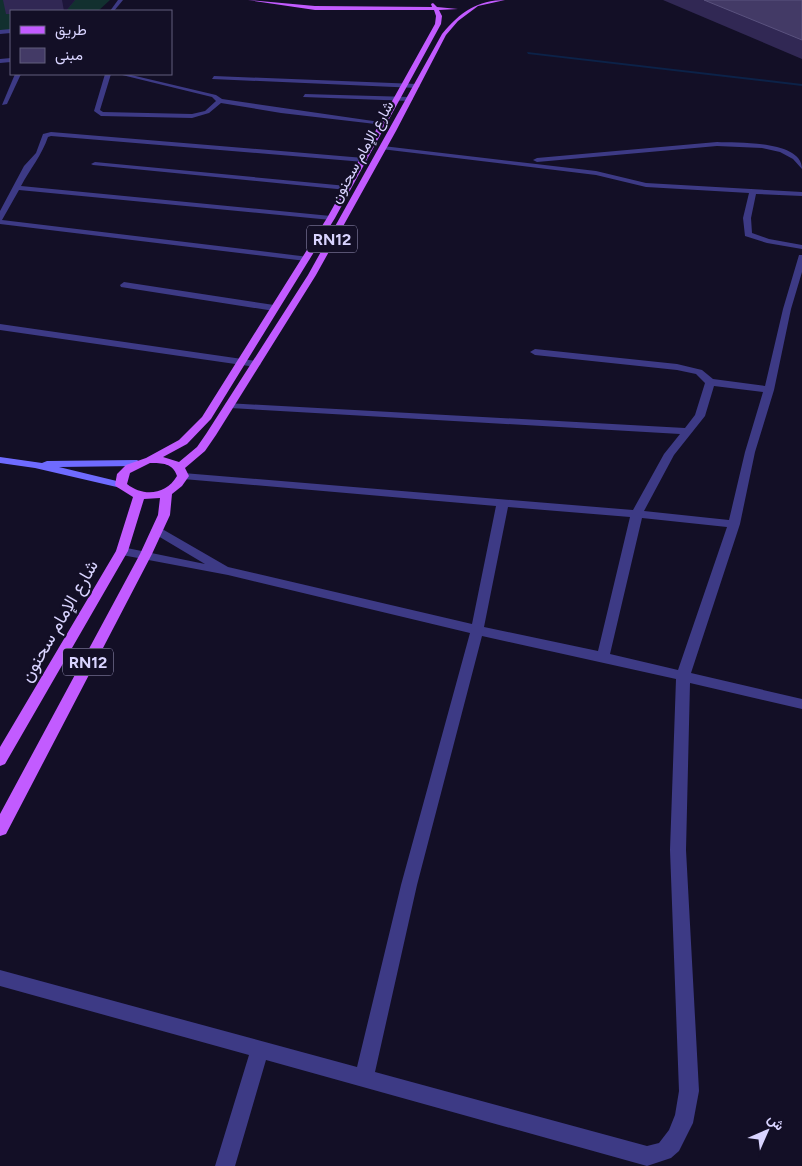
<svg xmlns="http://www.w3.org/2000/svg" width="802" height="1166" font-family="Figtree,Vazirmatn,sans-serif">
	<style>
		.green { fill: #12302f }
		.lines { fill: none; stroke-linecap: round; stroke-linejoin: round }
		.stream { fill: #0c2248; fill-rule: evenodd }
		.lane { fill: #3d3a85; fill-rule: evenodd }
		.street { fill: #3d3a85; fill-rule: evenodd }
		.secondary { fill: #6f6bff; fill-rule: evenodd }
		.primary { fill: #c25bff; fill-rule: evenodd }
		.wall { fill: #312854 }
		.shaded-wall { fill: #1d163a }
		.building { fill: #433a66; stroke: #5a527e }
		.labels { text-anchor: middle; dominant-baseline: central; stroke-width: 4.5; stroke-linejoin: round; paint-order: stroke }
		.far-street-label { font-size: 15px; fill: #d9d4ff; stroke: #130f26 }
		.shield { fill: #130f26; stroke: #9e99be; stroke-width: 1 }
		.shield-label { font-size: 16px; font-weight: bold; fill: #d9d4ff }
		.street-label { font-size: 18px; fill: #d9d4ff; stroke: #130f26 }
	</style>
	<rect width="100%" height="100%" fill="#130f26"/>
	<path class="green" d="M0,0H110L98,11H11V30H0Z"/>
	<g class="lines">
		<path class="stream" d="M527,52L802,84V86L528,54Z"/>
		<g class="lane">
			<path d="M118,0H123L114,11H110Z"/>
			<path d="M124,282L274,305L278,308L274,311L121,287L120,285Z"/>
		</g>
		<g class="street">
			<path d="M11,29V33L0,34V30Z"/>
			<path d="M11,58V62L0,63V59Z"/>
			<path d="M15,74H21L7,104L2,105Z"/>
			<path d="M105,74H111L100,110L103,112L192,114L205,111L216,101L212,97L118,74H127L216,95L222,99L387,123L384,125L281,113L221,103L209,113L192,118L101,116L94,111Z"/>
			<path d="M214,76L417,84L420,86L417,88L212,79Z"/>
			<path d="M305,94L410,97L413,99L410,101L303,97Z"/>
			<path d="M51,132L364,158L368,160L364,162L51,136L48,137C42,155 30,169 21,186L331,216L335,218L331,220L19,190L2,220L309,257L310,259L306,261L0,224V211L24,166L36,153L43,134Z"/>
			<path d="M717,142C738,143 802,140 802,169L793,159L780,152L762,148L717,146L537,162L533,160L537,158Z"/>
			<path d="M383,146L596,171L646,183L802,192V196L756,194L751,218L752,233L769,239L802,245V249L767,243L745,236L743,218L749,193L646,187L596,175L381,149L380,148Z"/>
			<path d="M95,162L347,186L351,188L347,190L93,165L91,164Z"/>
			<path d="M799,255H802V272L791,309L774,390L755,452L740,524L691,673L802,699V709L690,683L686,850L699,1091L693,1123L679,1151L671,1158L647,1166L266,1060L235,1166H215L249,1055L0,986V970L357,1067L401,885L470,633L228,575L122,555L116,551L122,547L205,564L153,533L151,530L157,526L228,567L472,624L496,506L183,479L177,476L183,473L633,510L664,454L680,434L230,408L225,405L226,403L685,428L695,415L705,383L696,374L677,370L535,355L530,352L535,349L677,364L702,370L713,379L765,386L783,309ZM714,386L763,392L745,452L729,520L644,511L674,455L705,416ZM508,507L630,517L598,651L484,627ZM642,518L727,527L678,670L610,654ZM482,636L676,679L670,850L679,1091L675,1115L669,1130L659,1143L647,1146L375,1072L417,885Z"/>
			<path d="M0,324L256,361L261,364L256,367L0,330Z"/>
		</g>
		<path class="secondary" d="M0,457L42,463L47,461L137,460L142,463L137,466L59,467L125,483L127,485L121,488L35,468L0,463Z"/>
		<path class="primary" d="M248,0L315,6L432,7L431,4L433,3L437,7L458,9L439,10L442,16L441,24L335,218L211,419L187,444L163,457L179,462L197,447L206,434L308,275L442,34C460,12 478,0 505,0L478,6L458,21L446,35L396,131L316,275L216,435L205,451L185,468L189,476L182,486L172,494L170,515L152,554L6,834L0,836V814L140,554L158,515L160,498L144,499L128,551L5,764L0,766V747L116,551L133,497L117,487L115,485L117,474L126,465L146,458L179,440L202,417L327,218L435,24L436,16L434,10H315ZM150,463C162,463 173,463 177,476C166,495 143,497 127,484L130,473Z"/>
	</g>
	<g class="wall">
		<path d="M3,0H75L66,11H11V14H6Z"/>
		<path d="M663,0H802V59Z"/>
	</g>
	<path class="shaded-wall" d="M62,0H75L66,11H64Z"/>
	<path class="building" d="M704,0H802V40Z"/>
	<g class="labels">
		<g class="far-street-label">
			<text transform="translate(362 152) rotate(-61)">شارع الإمام سحنون</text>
		</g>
		<g class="shield">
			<rect x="307" y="225.5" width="50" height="27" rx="4"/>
			<rect x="63" y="648.5" width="50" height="27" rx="4"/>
		</g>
		<g class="shield-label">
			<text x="332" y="239">RN12</text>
			<text x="88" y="662">RN12</text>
		</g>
		<g class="street-label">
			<text transform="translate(59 621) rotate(-60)">شارع الإمام سحنون</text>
		</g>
	</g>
	<rect x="10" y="10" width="162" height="65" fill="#130f26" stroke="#625e7d"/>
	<rect x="20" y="26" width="25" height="8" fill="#c25bff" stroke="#625e7d"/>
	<text x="55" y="35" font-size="15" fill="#d9d4ff">طريق</text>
	<rect x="20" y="48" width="25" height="15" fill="#433a66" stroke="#625e7d"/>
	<text x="55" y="60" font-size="15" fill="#d9d4ff">مبنى</text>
	<g transform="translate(767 1131) rotate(45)" stroke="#130f26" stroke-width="4" paint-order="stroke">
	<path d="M0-4L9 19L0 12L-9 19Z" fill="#d9d4ff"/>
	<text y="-8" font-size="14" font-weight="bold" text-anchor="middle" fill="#d9d4ff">ش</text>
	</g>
</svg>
